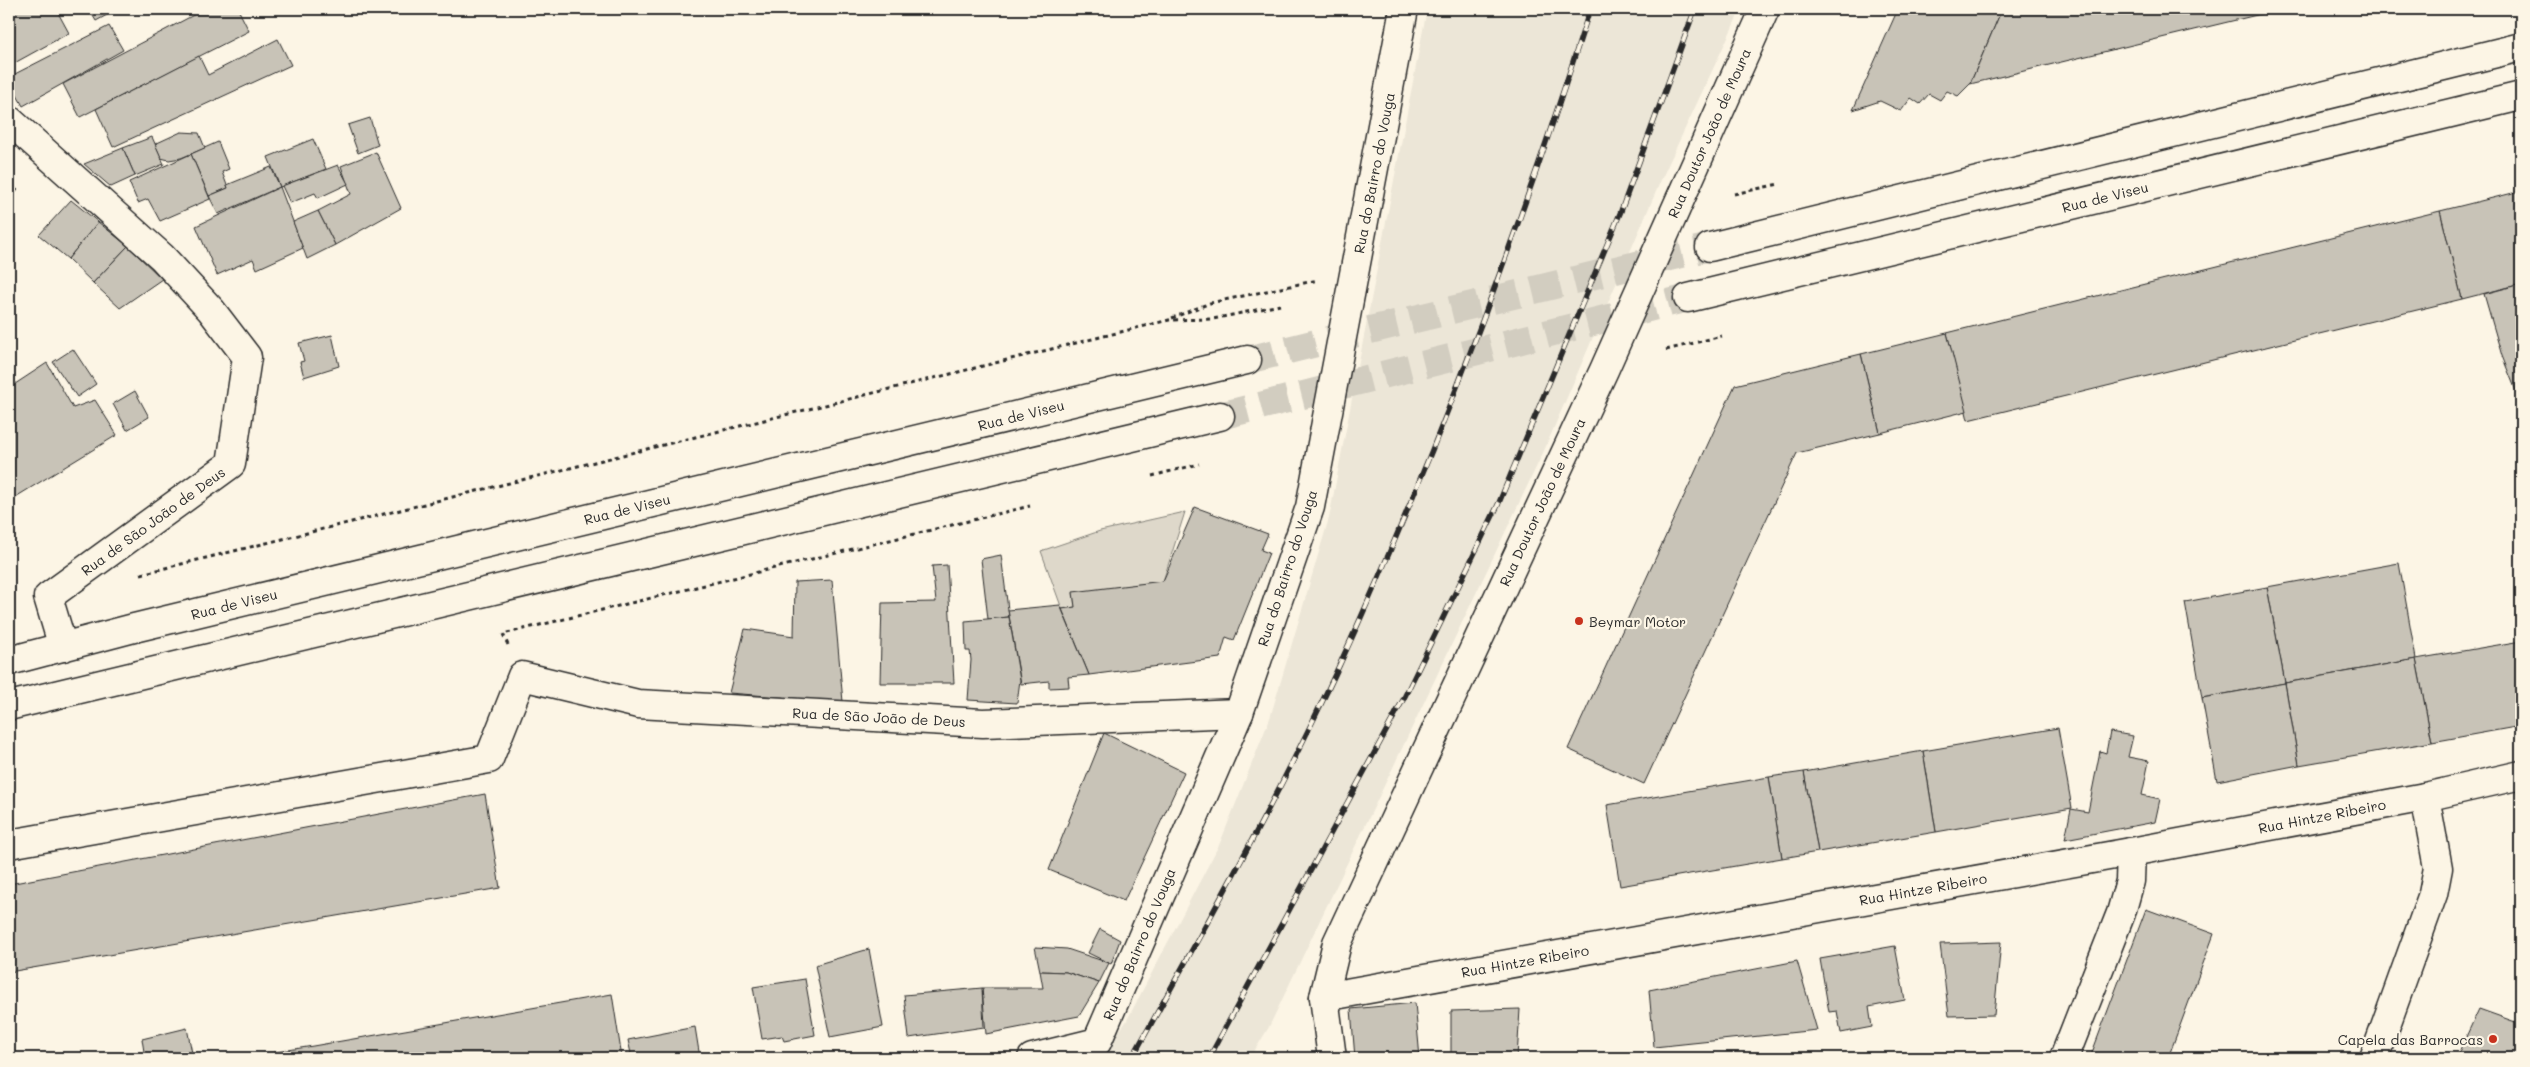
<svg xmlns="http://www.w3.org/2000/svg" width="2530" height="1067" font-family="Mali,sans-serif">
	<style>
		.built { fill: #ece6d7 }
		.green { fill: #ded8ca; stroke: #84827a }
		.building { fill: #c8c3b7; stroke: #2b2b2b }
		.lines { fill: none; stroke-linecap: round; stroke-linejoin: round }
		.major-tunnel { stroke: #d2cdc0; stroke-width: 28; stroke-dasharray: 28 14; stroke-linecap: butt }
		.minor-casing { stroke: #2b2b2b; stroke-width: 31 }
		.major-casing { stroke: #2b2b2b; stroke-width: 31 }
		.path { stroke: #2b2b2b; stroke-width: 3; stroke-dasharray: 4 4; stroke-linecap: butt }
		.minor { stroke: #fcf5e5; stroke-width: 28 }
		.major { stroke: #fcf5e5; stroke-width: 28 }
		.rail-casing { stroke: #2b2b2b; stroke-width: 5.5 }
		.rail { stroke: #fcf5e5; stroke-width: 4; stroke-dasharray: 11; stroke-linecap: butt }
		.poi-dot { fill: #c8321e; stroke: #fcf5e5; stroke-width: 2 }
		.labels { text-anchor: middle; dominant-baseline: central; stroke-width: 4.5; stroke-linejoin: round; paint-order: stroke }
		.street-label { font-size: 14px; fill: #2b2b2b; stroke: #fcf5e5 }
		.poi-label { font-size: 14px; fill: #2b2b2b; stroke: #fcf5e5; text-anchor: start }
	</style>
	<rect width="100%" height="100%" fill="#fcf5e5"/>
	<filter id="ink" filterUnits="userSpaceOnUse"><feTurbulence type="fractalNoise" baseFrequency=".02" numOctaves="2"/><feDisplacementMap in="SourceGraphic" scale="10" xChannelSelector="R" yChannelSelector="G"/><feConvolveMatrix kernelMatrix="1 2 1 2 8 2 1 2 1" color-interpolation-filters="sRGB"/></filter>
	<g filter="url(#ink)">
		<path class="built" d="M1427,9H1741L1661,180L1543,453L1269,1027L1250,1058H1098L1126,1022L1220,843L1270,718L1329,518Z"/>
		<path class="green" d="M1185,512L1163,581L1073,593L1075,607L1062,609L1041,551L1100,531Z"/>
		<g class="building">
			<path d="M9,9H56L69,33L9,66Z"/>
			<path d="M89,9H118L96,21Z"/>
			<path d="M205,9H238L249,31L80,117L63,84Z"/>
			<path d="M1898,9H2002L1970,84L1958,96L1947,91L1940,100L1929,94L1920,104L1911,98L1901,111L1880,101L1853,110Z"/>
			<path d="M2002,9H2260L2261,14L1970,84Z"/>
			<path d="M109,26L123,50L23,106L9,81V77Z"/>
			<path d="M278,39L291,65L113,147L96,109L199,56L208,75Z"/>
			<path d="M370,118L378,145L358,153L348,125Z"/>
			<path d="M181,132L199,133L205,148L181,158L169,160L161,158L155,144Z"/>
			<path d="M152,137L164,164L135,176L123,148Z"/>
			<path d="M313,139L326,169L280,187L268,157Z"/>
			<path d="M218,142L229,169L222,172L228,188L209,196L191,154Z"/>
			<path d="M123,148L135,176L111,187L84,164Z"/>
			<path d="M376,152L401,208L335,245L318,211L351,194L341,166Z"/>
			<path d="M191,154L210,199L160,221L148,199L138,203L129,182Z"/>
			<path d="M338,165L348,184L318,198L315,193L290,203L282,186Z"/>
			<path d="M271,167L280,187L218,214L209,196L228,188L227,185Z"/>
			<path d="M9,182L18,190L9,200Z"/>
			<path d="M280,187L303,248L257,269L253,259L217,275L196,226Z"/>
			<path d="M2521,191V284L2462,299L2440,211Z"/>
			<path d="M71,200L98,222L68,259L39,235Z"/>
			<path d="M318,211L335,245L307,259L293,222Z"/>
			<path d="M2440,211L2462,299L1968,420L1947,333Z"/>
			<path d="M98,222L128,246L93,283L68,259Z"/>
			<path d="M128,246L162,279L120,308L93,283Z"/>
			<path d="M2521,284V403L2502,356L2484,294Z"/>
			<path d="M1947,333L1967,411L1880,433L1861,354Z"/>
			<path d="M332,335L339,366L304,377L300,362L304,361L299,343Z"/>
			<path d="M73,349L96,384L77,397L53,362Z"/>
			<path d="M1861,354L1880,433L1797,453L1644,784L1568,749L1735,385Z"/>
			<path d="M47,363L73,408L95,400L117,435L9,501V388Z"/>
			<path d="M135,391L149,417L127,430L113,404Z"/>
			<path d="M1195,507L1268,534L1261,550L1269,553L1234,640L1226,637L1220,658L1089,675L1062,609L1075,607L1073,592L1163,581Z"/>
			<path d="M1001,555L1009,617L988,619L981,559Z"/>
			<path d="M2399,563L2416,659L2285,683L2267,587Z"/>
			<path d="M947,565L954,683H880L882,603L936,602L932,566Z"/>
			<path d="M832,580L843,702L729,693L745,629L794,636L795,582Z"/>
			<path d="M2267,587L2285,683L2202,698L2185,602Z"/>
			<path d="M1060,605L1089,675L1068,677L1069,687L1049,688V681L1021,684L1008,610Z"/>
			<path d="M1009,617L1020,680L1017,703L968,700L971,660L970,651H966L965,621Z"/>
			<path d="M2521,641V726L2432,742L2416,659Z"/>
			<path d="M2416,659L2432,742L2299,765L2285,683Z"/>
			<path d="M2285,683L2299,765L2217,781L2202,698Z"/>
			<path d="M2058,728L2072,808L1936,832L1923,751Z"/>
			<path d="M2110,732L2133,736L2128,757L2149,761L2142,795L2160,799L2155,822L2065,839L2071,809L2088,812L2100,751L2106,753Z"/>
			<path d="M1104,733L1184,772L1124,901L1049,870Z"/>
			<path d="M1923,751L1936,832L1818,852L1804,772Z"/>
			<path d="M1804,772L1818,852L1782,858L1769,777Z"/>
			<path d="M1769,777L1782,858L1620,886L1607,805Z"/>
			<path d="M485,794L500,888L9,972V884Z"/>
			<path d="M2146,909L2214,934L2168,1058H2090Z"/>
			<path d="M1100,929L1120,940L1111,964L1088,953Z"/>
			<path d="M2001,942L1994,1015L1949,1016L1940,944Z"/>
			<path d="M1895,946L1905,1000L1869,1007L1872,1027L1841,1033L1837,1011L1829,1012L1820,959Z"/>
			<path d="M1035,947L1067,949L1109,963L1099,983L1066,972L1040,971Z"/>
			<path d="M869,949L883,1027L830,1037L815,965Z"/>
			<path d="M1797,961L1817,1030L1654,1047L1649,990Z"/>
			<path d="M1040,971L1066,972L1099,983L1079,1016L986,1034L982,988H1043Z"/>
			<path d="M805,979L815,1035L784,1041L782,1036L762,1039L753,987Z"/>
			<path d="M982,988L984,1027L909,1038L904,995Z"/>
			<path d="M612,994L622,1058H239L313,1046Z"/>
			<path d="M1415,1003L1420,1058H1355L1351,1009Z"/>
			<path d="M1520,1009L1517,1058H1451V1011Z"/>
			<path d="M2479,1009L2521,1024V1058H2472L2458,1054Z"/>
			<path d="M695,1027L700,1058H632L628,1040Z"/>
			<path d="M187,1028L193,1058H145L142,1039Z"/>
		</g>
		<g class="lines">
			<g class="major-tunnel">
				<path d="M1247,360L1710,247"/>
				<path d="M1220,416L1688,298"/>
			</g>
			<defs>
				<g id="minor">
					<path d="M9,120L162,257L211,310L247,357L231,464L48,597L63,647"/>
					<path d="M9,844L489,759L522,676L638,704L983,723L1239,713"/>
					<path d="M1324,997L2131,852L2425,797L2521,775"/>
					<path d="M1032,1058L1097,1042L1239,713L1310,507L1404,9"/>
					<path d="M1332,1058L1324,997L1337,943L1604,370L1765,9"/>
					<path d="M2064,1058L2121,913L2130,881L2131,852"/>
					<path d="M2374,1058L2433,894L2438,868L2425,797"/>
				</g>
				<g id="major">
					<path d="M1710,247L2521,47"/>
					<path d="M1688,298L2521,96"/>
					<path d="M9,661L134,628L1247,360"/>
					<path d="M9,706L1220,416"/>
				</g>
			</defs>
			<use href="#minor" class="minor-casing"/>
			<use href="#major" class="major-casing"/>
			<g class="path">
				<path d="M1734,194L1779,184"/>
				<path d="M1172,318L1210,303L1318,280"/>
				<path d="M1666,350L1722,336"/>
				<path d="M1152,476L1199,464"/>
				<path d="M141,574L1169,320L1213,319L1280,305"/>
				<path d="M9,607L16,606"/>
				<path d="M508,645L503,634L1030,506"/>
			</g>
			<use href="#minor" class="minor"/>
			<use href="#major" class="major"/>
			<defs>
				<g id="rail">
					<path d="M1132,1058C1204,929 1277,800 1339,666C1437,453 1519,232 1590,9"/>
					<path d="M1209,1058L1403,700L1498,505L1621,211L1695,9"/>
				</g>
			</defs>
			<use href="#rail" class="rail-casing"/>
			<use href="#rail" class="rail"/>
		</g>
	</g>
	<g class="poi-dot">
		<circle cx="1579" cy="621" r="5"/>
		<circle cx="2493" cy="1039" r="5"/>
	</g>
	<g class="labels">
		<g class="street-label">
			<text transform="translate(1709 133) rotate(-66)">Rua Doutor João de Moura</text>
			<text transform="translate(1374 173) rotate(-79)">Rua do Bairro do Vouga</text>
			<text transform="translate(2105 197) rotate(-14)">Rua de Viseu</text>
			<text transform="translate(1021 415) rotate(-14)">Rua de Viseu</text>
			<text transform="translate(1542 502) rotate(-65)">Rua Doutor João de Moura</text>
			<text transform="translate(627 509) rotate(-14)">Rua de Viseu</text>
			<text transform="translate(153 521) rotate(-36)">Rua de São João de Deus</text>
			<text transform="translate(1287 568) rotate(-72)">Rua do Bairro do Vouga</text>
			<text transform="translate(234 604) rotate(-14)">Rua de Viseu</text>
			<text transform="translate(879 717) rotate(3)">Rua de São João de Deus</text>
			<text transform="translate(2322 816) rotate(-11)">Rua Hintze Ribeiro</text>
			<text transform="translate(1923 889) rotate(-10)">Rua Hintze Ribeiro</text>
			<text transform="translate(1139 944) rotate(-67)">Rua do Bairro do Vouga</text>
			<text transform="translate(1525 961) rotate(-10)">Rua Hintze Ribeiro</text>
		</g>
		<g class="poi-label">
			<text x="1589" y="621">Beymar Motor</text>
			<text x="2483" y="1039" text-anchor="end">Capela das Barrocas</text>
		</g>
	</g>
	<rect width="2530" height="1067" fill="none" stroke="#fcf5e5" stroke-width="30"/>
	<rect x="15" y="15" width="2500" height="1037" fill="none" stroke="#2b2b2b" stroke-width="2" filter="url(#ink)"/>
</svg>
